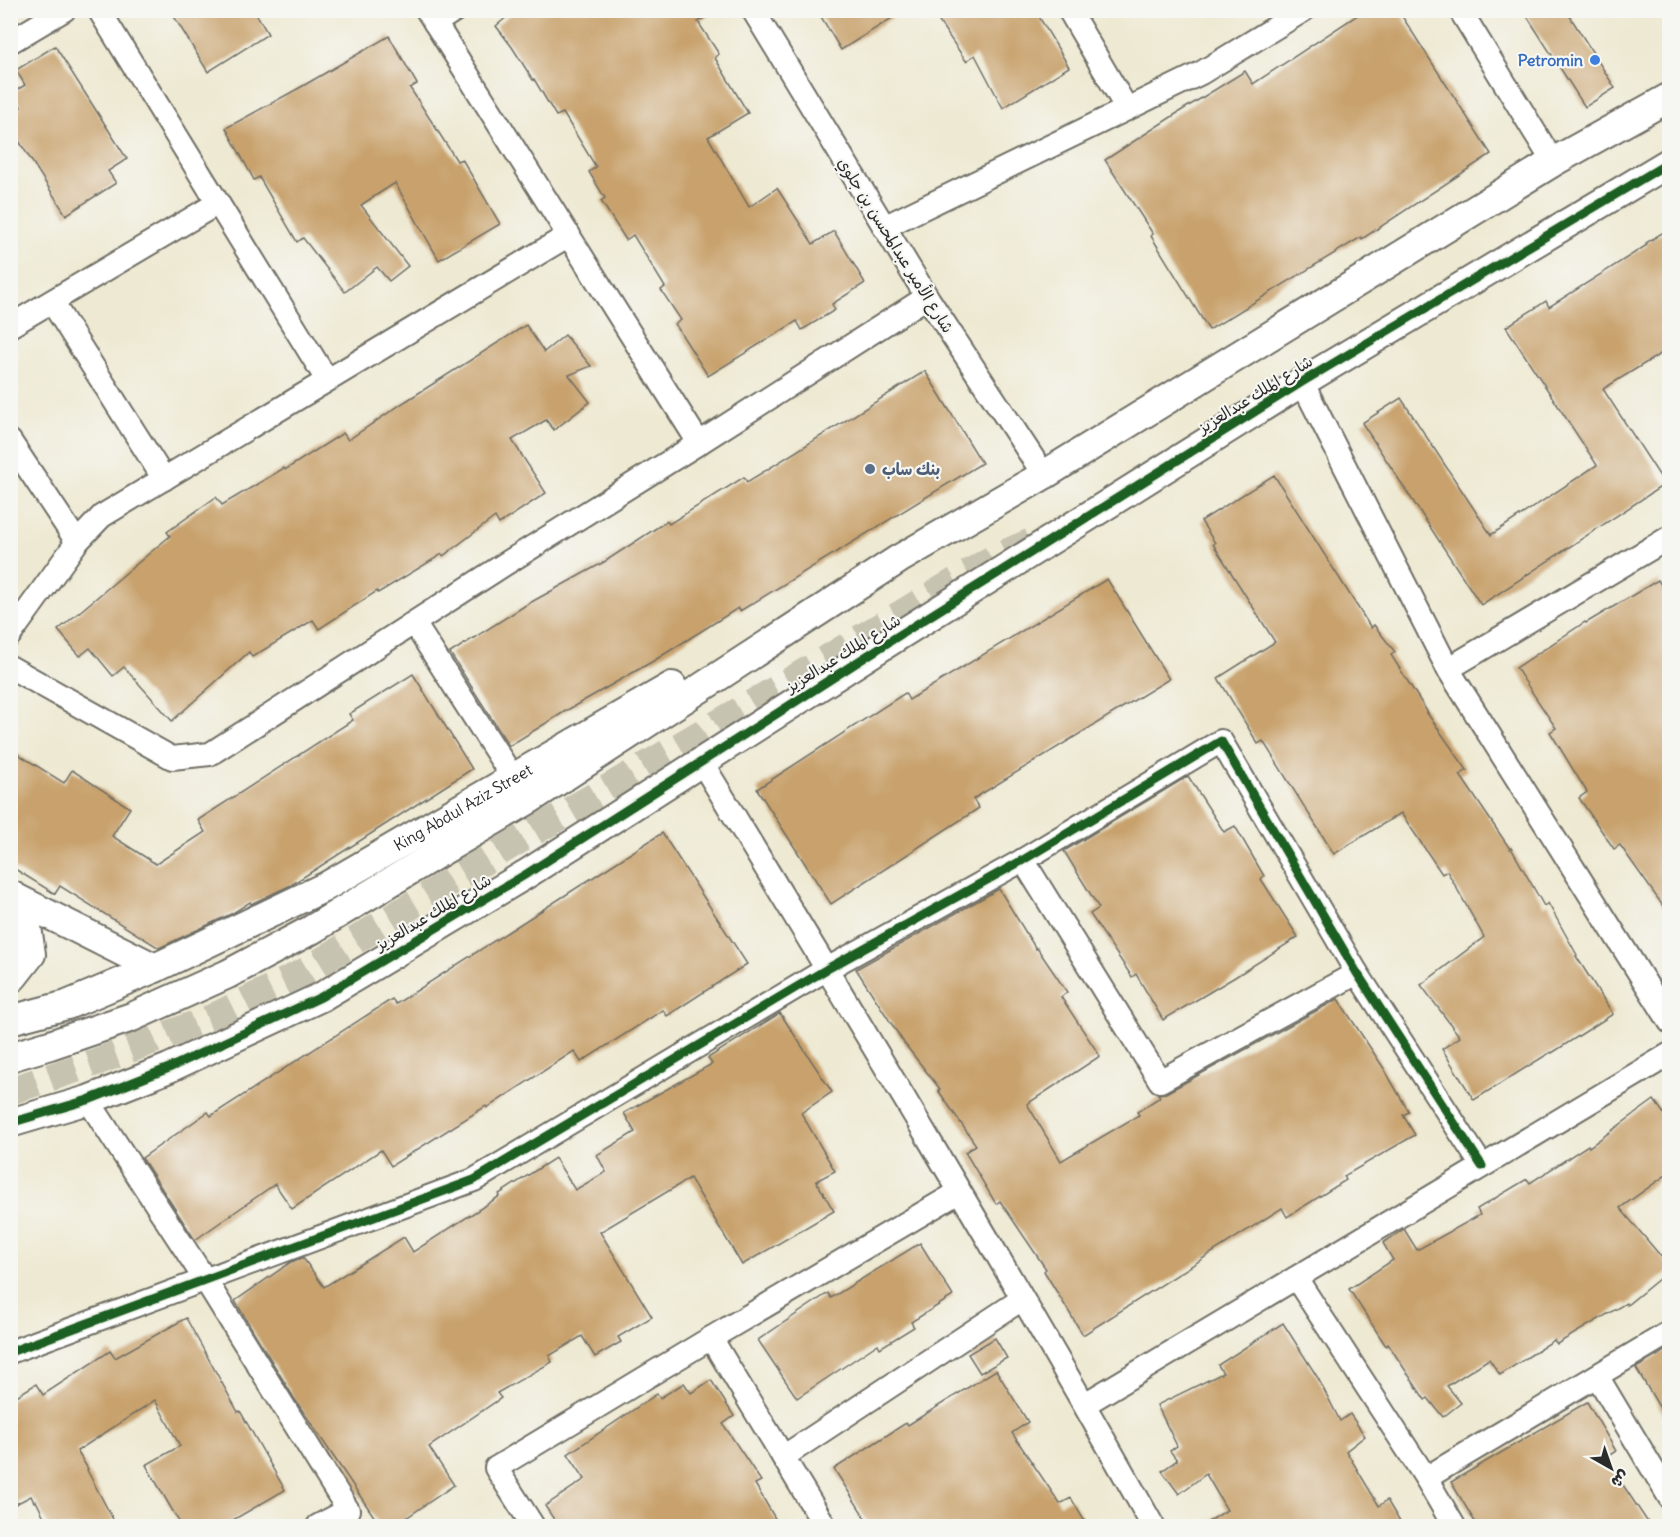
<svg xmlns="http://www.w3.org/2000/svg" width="1680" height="1537" font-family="Delius,'Playpen Sans Arabic',sans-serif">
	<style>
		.building { fill: #c8a16c }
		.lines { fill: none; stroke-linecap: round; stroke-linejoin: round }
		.tertiary-tunnel { stroke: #c7c3b1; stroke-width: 28; stroke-dasharray: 28 14; stroke-linecap: butt }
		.minor-casing { stroke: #6f6e65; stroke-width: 26 }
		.tertiary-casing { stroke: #6f6e65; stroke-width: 32 }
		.minor { stroke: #fff; stroke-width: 22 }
		.tertiary { stroke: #fff; stroke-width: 28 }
		.cycleway-casing { stroke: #f6f6f2; stroke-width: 13 }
		.cycleway { stroke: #1b5e20; stroke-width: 9 }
		.shop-dot { fill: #3f7fe0; stroke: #f6f6f2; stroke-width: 2 }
		.service-dot { fill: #5c6f8a; stroke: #f6f6f2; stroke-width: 2 }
		.labels { text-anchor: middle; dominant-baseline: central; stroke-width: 4.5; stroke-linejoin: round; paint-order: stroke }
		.shop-label { font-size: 16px; font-weight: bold; fill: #366cbe; stroke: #f6f6f2; text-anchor: end }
		.street-label { font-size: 16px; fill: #2b2b2b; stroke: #f6f6f2 }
		.service-label { font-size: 16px; font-weight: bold; fill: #4e5e75; stroke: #f6f6f2; text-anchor: start }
	</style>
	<rect width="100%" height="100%" fill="#f6f6f2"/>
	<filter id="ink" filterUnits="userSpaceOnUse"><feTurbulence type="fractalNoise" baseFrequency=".0167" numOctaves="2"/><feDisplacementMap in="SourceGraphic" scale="12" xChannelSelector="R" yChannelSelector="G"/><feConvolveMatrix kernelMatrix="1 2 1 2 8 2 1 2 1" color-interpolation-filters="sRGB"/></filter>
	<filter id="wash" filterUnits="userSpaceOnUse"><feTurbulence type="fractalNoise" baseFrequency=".008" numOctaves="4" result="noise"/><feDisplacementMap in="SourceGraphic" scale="24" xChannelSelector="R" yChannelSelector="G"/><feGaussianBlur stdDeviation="1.35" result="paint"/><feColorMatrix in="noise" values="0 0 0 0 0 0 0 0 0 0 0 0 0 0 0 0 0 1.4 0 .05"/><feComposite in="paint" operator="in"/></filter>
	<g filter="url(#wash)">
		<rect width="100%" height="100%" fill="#eee9d2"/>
		<g id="blocks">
			<g class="building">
				<path d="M170,10H254L268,34L208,72Z"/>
				<path d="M515,10H717L698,22L719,54L715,58L748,113L708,137L749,207L777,188L813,244L834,231L865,283L832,304L835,310L802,330L797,321L708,376L675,324L681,320L661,290L665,287L633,235L626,240L601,201L605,198L589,172L596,167L563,113L556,116L534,79L533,80L512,47L496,26Z"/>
				<path d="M817,10H905L841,50Z"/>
				<path d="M931,10H1035L1069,67L1003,108L975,55L966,61Z"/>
				<path d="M1365,10H1398L1491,154L1362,239L1361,237L1209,330L1151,236L1153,234L1105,160L1179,112L1245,71L1253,84Z"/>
				<path d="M1523,10H1566L1615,88L1585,107Z"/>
				<path d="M389,36L417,84L410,88L457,161L462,159L500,224L439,260L395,183L361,205L408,266L389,281L377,267L345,292L303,238L297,242L259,177L254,180L226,128L301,87Z"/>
				<path d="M55,46L127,159L108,171L116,183L66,215L10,127V114L21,107L12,93L25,85L16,70Z"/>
				<path d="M1670,228V348L1603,389L1665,484L1481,605L1362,423L1401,398L1491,535L1597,465L1506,327L1546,301L1549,307L1647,245L1646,243Z"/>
				<path d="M526,325L544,352L565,335L591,366L569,375L590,402L554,430L546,420L512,440L546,493L499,524L495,517L443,556L442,554L378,593L377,591L319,629L313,620L252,657L249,652L172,721L124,667L113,676L90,648L80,656L58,630L170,536L167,532L216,497L222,505L284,468L285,470L343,433L348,440L406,401Z"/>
				<path d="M925,371L982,463L740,611L738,608L655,660L569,709L509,746L450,653L526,605L604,562L667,521L669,524L744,477L747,482Z"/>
				<path d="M1274,475L1371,628L1374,625L1395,652L1391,655L1428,713H1427L1467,770L1460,775L1510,849L1511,848L1544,906L1548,903L1577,955L1576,956L1613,1014L1552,1053L1551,1052L1474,1100L1442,1049L1460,1037L1421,985L1484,937L1447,871L1442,874L1401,813L1334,854L1263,741L1258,744L1218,678L1275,642L1213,544L1215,543L1201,521Z"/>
				<path d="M1107,579L1169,679L973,799L979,808L831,904L757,789L905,693L909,700Z"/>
				<path d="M1658,580L1670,600V916L1620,845L1614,849L1579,798L1587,792L1550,732L1556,728L1516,668L1585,622L1586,623Z"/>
				<path d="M413,674L472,769L291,885L251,904L250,902L233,913L159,948L60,886L55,894L10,866V749L64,783L72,770L130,808L112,836L156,864L205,832L198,820L353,720L349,714Z"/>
				<path d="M1188,776L1224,832L1235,826L1264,876L1261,879L1298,937L1235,977L1163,1020L1136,974L1132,977L1090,914L1099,908L1064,851Z"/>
				<path d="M662,833L747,964L667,1016L663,1010L581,1062L574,1051L487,1108L486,1106L391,1166L381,1150L292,1209L275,1184L195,1240L142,1158L208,1112L211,1116L392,999L396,1004Z"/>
				<path d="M999,889L1036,949L1037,948L1067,992L1061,997L1100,1056L1027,1104L1061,1161L1139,1115L1137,1112L1160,1097L1158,1094L1166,1093L1338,999L1383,1067L1409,1112L1403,1115L1415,1135L1344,1176L1346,1180L1287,1217L1282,1208L1083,1335L1044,1271L1046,1269L1000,1201L996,1204L965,1152L976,1145L938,1090L940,1089L904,1043L856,969Z"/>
				<path d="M780,1013L832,1092L801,1113L835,1171L816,1181L834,1211L742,1265L690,1178L600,1232L652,1317L618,1337L621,1342L595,1357L582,1336L549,1356L552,1362L497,1393L501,1398L429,1447L454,1485L393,1527H381L294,1398L235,1301L291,1262L303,1258L324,1287L404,1237L413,1252L500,1196L499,1194L555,1158L575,1190L606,1172L597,1155L635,1132L624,1113L712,1064L708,1058Z"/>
				<path d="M1654,1100L1670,1122V1172L1620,1208L1670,1267V1270L1627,1305L1626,1303L1557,1344L1554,1340L1500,1375L1489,1359L1447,1386L1461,1403L1443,1417L1428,1398L1425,1400L1388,1344L1386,1346L1349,1289L1393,1260L1383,1243L1404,1229L1417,1250L1480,1215L1477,1209L1527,1179L1530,1183L1588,1145L1589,1147Z"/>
				<path d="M920,1243L953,1296L911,1322L914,1327L880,1348L878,1344L797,1398L758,1340L828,1293L831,1298Z"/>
				<path d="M186,1318L238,1412L240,1411L285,1490L221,1527H182L146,1465L180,1446L155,1400L77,1451L88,1469L87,1470L117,1527H49L36,1501L34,1502L31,1496L10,1507V1400L36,1384L43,1395L110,1351L115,1358Z"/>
				<path d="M1283,1323L1318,1378L1340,1421L1350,1414L1365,1436L1346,1451L1379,1506L1387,1500L1403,1527H1200L1227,1510L1206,1474L1179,1494L1162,1471L1177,1460L1170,1451L1177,1446L1157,1405L1223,1373L1218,1365Z"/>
				<path d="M995,1338L1007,1358L980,1373L968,1354Z"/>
				<path d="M1670,1348V1425L1636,1368Z"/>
				<path d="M996,1370L1028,1422L1012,1433L1060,1504L1071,1498L1088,1527H871L834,1469L906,1423L908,1425Z"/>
				<path d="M711,1380L734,1416L723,1424L761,1481L755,1484L780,1527H559L545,1506L585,1479L568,1454L657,1394L660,1398L684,1383L691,1393Z"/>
				<path d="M1587,1402L1616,1451L1605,1458L1651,1527H1478L1451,1482Z"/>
			</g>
		</g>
	</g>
	<g filter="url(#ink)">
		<use href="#blocks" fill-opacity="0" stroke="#6f6e65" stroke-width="1.5"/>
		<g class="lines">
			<path class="tertiary-tunnel" d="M10,1091L99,1061L214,1017L306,971L467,871L780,687L994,558L1034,541"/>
			<defs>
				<g id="minor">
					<path d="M99,10L327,380"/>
					<path d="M427,10L699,443"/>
					<path d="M753,10L927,297L1044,475"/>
					<path d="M1069,10L1127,109"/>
					<path d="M1460,10L1553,162"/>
					<path d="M435,23L455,10"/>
					<path d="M10,42L64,10"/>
					<path d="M884,227L1201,73L1304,10"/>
					<path d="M52,302L164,479"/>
					<path d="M10,326L218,203"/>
					<path d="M1302,382L1448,669L1670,1022"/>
					<path d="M10,441L77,542"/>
					<path d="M414,623L513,778"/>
					<path d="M10,635L77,542L102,516L569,235"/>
					<path d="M10,667L172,758L210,754L505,564L699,443L927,297"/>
					<path d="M1448,669L1670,537"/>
					<path d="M701,761C855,1015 1008,1268 1153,1526"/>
					<path d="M1023,860L1160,1081L1357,973"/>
					<path d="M88,1100L206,1281L348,1510L318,1526"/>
					<path d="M1296,1278L1426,1478L1454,1526"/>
					<path d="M711,1338L825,1526"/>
					<path d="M10,1352L474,1180L827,969L1023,860L1221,741L1357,973L1482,1166"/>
					<path d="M1597,1376L1670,1498"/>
					<path d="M1085,1404L1670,1054"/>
					<path d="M783,1457L1022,1299"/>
					<path d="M1426,1478L1670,1332"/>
					<path d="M533,1526L496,1468L711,1338L959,1192"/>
				</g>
				<g id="tertiary">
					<path d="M10,895L155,968"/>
					<path d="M10,977H13L31,954L26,920L13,896"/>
					<path id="s1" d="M10,1020L67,1005L155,968L325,887L672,686"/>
					<path d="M10,1057L50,1045L132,1017L228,974L311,930L435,855L530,799L899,559L1044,475L1553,162L1670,97"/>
					<path d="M10,1123L88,1100L169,1068L321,997L528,873L898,636L1302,382L1670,162"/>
				</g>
			</defs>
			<use href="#minor" class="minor-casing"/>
			<use href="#tertiary" class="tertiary-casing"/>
			<use href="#minor" class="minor"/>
			<use href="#tertiary" class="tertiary"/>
			<defs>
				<g id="cycleway">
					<path d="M10,1123L88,1100L169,1068L321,997L528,873L898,636L1302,382L1670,162"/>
					<path d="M10,1352L474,1180L827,969L1023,860L1221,741L1357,973L1482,1166"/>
				</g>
			</defs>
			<use href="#cycleway" class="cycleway-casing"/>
			<use href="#cycleway" class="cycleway"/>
		</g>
	</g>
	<circle class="shop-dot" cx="1595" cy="60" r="6"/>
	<circle class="service-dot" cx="870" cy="469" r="6"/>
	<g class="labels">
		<g class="shop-label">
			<text x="1583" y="60">Petromin</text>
		</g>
		<g class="street-label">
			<text transform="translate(896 245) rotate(58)">شارع الأمير عبدالمحسن بن جلوي</text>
			<text transform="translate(1255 394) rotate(-32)">شارع الملك عبدالعزيز</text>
			<text transform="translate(843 653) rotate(-32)">شارع الملك عبدالعزيز</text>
			<text stroke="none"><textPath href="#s1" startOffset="502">King Abdul Aziz Street</textPath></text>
			<text transform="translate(433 912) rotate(-31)">شارع الملك عبدالعزيز</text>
		</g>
		<g class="service-label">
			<text x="882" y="469">بنك ساب</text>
		</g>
	</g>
	<rect width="1680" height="1537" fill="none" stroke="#f6f6f2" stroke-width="36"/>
	<g transform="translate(1611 1468) rotate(140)" stroke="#f6f6f2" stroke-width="4.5" paint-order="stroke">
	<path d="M0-4.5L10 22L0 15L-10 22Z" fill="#2b2b2b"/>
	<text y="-9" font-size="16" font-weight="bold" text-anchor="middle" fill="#2b2b2b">ش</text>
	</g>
</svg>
